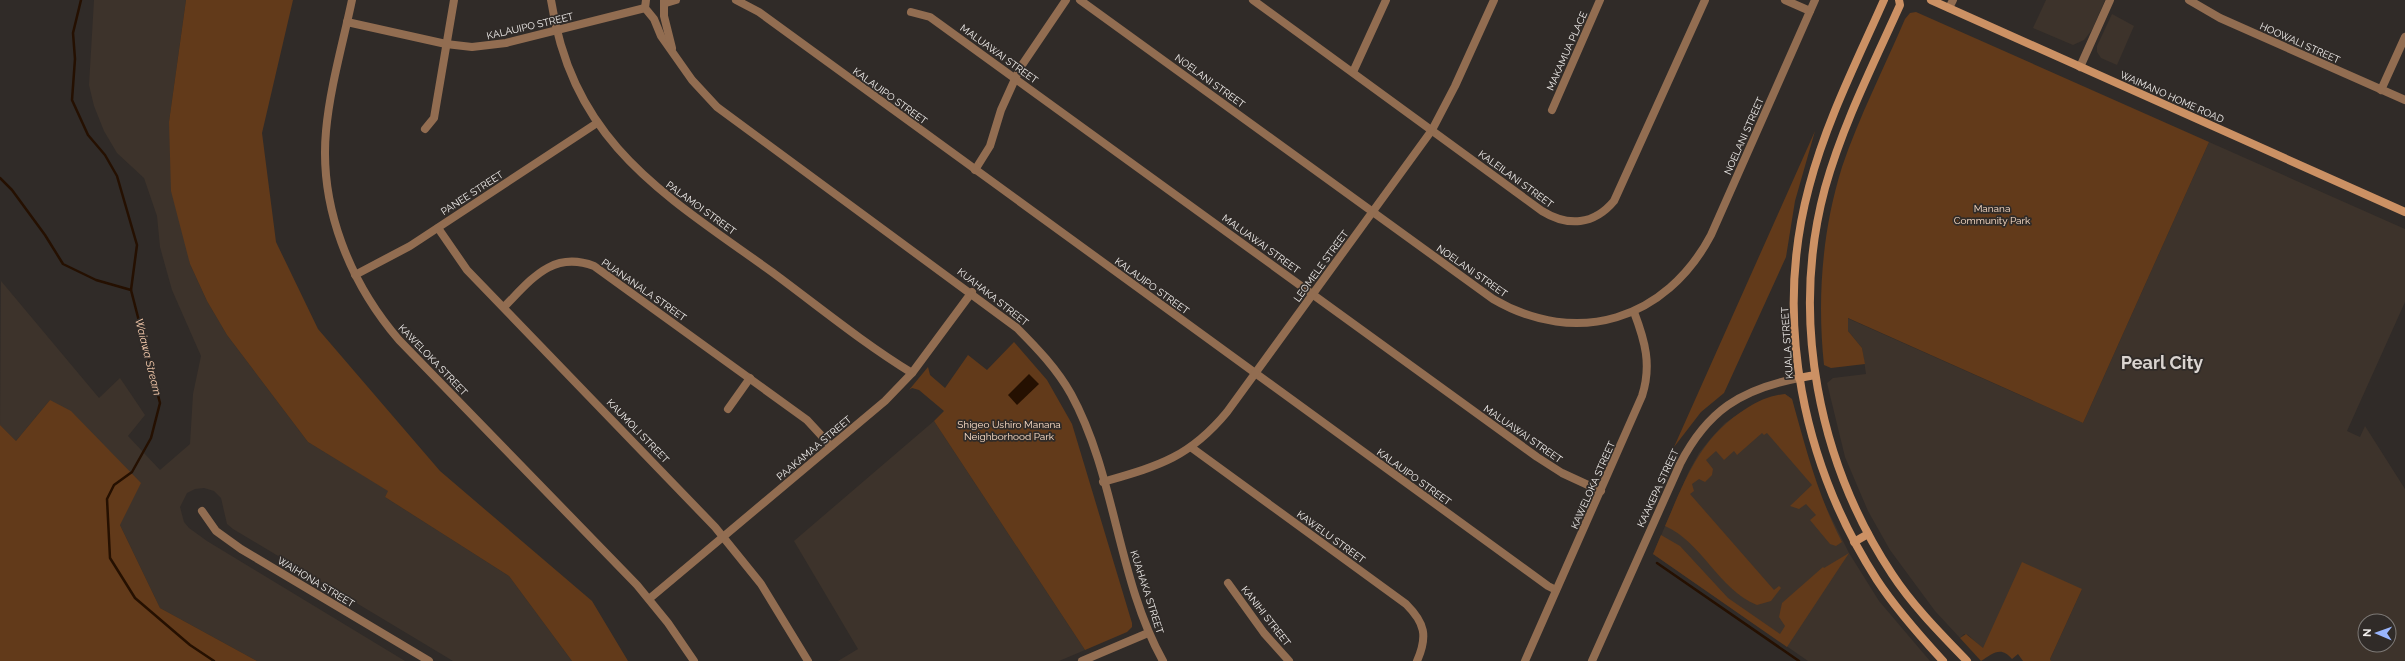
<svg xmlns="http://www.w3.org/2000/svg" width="2405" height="661" font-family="Raleway,sans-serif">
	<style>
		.built { fill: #3d332b; fill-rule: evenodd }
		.green { fill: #623a1a }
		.water { fill: #251001 }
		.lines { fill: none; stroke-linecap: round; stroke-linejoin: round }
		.stream { stroke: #251001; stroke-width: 2.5 }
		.minor { stroke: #926d51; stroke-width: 8 }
		.tertiary { stroke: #926d51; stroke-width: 8 }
		.secondary { stroke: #cc9164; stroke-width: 8 }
		.labels { text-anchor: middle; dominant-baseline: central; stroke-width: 3.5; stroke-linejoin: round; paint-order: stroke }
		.street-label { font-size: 10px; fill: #f0edeb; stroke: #302b28 }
		.park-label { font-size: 10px; fill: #fbdec8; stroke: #302b28 }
		.water-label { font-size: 11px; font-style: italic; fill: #fdd1b1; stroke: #302b28 }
		.town-label { font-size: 18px; font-weight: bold; fill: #dad4d0; stroke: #302b28 }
	</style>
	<rect width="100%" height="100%" fill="#302b28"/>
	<g class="built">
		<path d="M94,0H186L169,122L190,264L207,301L227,335L308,442L389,491L385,497L509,576L572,661H453L233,529L227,524L221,498L214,491L204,488L195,489L187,493L180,507L184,522L189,528L207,541L405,661H257L160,608L120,525L50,400L16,441L0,425L1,281L99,398L120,378L145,415L128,436L160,470L190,444L193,394L201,356L172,290L160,247L157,216L144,178L117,153L104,131L94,106L89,85Z"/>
		<path d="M2046,0H2105L2092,30L2084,40L2073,45L2033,28Z"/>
		<path d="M2112,14L2134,26L2117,65L2101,58L2097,52V46Z"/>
		<path d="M2209,142L2405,229V302L2347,431L2360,437L2365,426L2405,489V661H2051L2050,659L2082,589L1983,649L1968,635L1964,634L1960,638L1935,611L1890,550L1868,511L1845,457L1827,383L1833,378L1866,374L1862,348L1848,331L1847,318L2083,423ZM2365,621H2389V645H2365Z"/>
		<path d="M1785,394L1792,399L1801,438L1821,497L1849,553L1879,601L1930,661H1808L1653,554L1689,471L1699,453L1711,438L1725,423L1751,406L1765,399Z"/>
		<path d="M934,421L1085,650L1059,661H838L858,649L794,541Z"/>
	</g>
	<g class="green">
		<path d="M186,0H293L262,133L276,242L318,329L440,471L592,601L628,661H572L509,576L385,497L388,491L308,442L227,335L207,301L190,264L171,191L169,122Z"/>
		<path d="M1916,12L2209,142L2083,423L1848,318V331L1862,348L1865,364L1831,368L1824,365C1817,299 1822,231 1842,167C1859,117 1884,68 1905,19L1910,13Z"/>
		<path d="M1815,131L1795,201L1786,257L1724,393L1701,412L1674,447Z"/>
		<path d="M1014,342L1047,380L1072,424L1132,623V627L1127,632L1085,650L934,421L944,411L919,390L912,388L909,390L928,367L930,375L945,388L968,355L987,370Z"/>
		<path d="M1785,394L1792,399C1806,449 1818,496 1842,542L1836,546L1830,544L1810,520L1816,515L1806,504L1799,509L1790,506L1812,485L1767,433L1764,435L1762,433L1737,455L1734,451L1724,460L1716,451L1706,460L1713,469L1712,475L1705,482L1699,479L1692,484L1694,491L1690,494L1774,590L1779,586L1781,588L1771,601L1757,605C1718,589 1703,543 1665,526C1686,478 1700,437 1747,408C1758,401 1772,395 1785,394Z"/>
		<path d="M50,400L71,411L141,483L120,525L160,608L257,661H0V425L16,441Z"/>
		<path d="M1661,535L1680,546L1728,598L1780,634L1785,626L1779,617L1782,603L1823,567L1824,568L1849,553L1787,647L1653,554Z"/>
		<path d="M2022,562L2082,589L2050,659L2051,661H2023L2018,654L2012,659C2001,645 1992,654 1981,661L1960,638L1966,634L1983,648Z"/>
	</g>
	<path class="water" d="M1029,374L1039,384L1017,405L1008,395Z"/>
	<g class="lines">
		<g class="stream">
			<path d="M81,0L73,33L75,59L72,100L88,135L105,155L117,176L137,245L131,290"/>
			<path d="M0,178L12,190L45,235L63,264L96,280L131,290L160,403L151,438L132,472L114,485L107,499L110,558L135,598L190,645L214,661"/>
			<path d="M1657,563L1799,661"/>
		</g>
		<g class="minor">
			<path d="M352,0C343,43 330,87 326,131C319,207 350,283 399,340L637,585L668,623L694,661"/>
			<path d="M551,0C573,144 664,194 772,272C818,306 863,343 912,373"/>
			<path d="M736,0L759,12L1548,586L1556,590"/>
			<path d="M1080,0L1493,299C1577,348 1666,320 1711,235L1815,0"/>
			<path d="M1253,0L1542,211C1568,227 1594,225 1614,201L1705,0"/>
			<path d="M1785,0L1810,11"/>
			<path d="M2189,0L2220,18L2405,100"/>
			<path d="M666,3L676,0"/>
			<path d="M1949,8L1953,0"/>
			<path d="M911,12L930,17L1537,457L1562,473L1601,491"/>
			<path d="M347,22L446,44L472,47L506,43L645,8"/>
			<path d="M2080,67L2110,0"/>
			<path d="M1353,72L1386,0"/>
			<path d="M2381,90L2405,37"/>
			<path d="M1552,110L1600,0"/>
			<path d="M425,129L434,118L454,0"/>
			<path d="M975,170L990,146L1001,110L1020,68L1066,0"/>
			<path d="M438,228L467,270L715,527L761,584L808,661"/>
			<path d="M355,275L410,246L597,123"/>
			<path d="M504,307C531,280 552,250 594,266L807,420L831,446"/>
			<path d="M728,409L750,378"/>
			<path d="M1192,448L1406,604C1425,623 1428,636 1417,661"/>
			<path d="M1103,482C1158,466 1189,458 1227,412L1432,130L1455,86L1494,0"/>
			<path d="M1228,583L1264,633L1289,661"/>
			<path d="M649,599L885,401L912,373L972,292"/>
			<path d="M1082,661L1148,633"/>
			<path d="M1525,661L1642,396C1652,365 1645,341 1634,312"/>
		</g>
		<g class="tertiary">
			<path d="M646,0L645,8L654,19L661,36L692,80L717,107L1017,328C1037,348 1057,369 1071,394C1116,476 1117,579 1163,661"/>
			<path d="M664,0V16L672,48"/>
			<path d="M202,511L216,531L241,549L429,661"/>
			<path d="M1592,661L1680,464C1707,411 1741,389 1799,378"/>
		</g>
		<g class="secondary">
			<path d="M1884,0C1857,61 1826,122 1809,187C1773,321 1803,465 1877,580C1896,609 1920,636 1943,661"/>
			<path d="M1899,0L1900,5C1873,65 1843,124 1825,188C1790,318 1818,462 1892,574C1913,606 1940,633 1967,661"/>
			<path d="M1931,0L2405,212"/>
			<path d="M1799,378L1815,375"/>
			<path d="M1854,542L1868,534"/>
		</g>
	</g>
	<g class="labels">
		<g class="street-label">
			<text transform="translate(530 26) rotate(-13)">KALAUIPO STREET</text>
			<text transform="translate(2300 43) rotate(24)">HOOWALI STREET</text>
			<text transform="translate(1567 51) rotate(-66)">MAKAMUA PLACE</text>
			<text transform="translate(999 54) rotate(36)">MALUAWAI STREET</text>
			<text transform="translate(1210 81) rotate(36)">NOELANI STREET</text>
			<text transform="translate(890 96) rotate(36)">KALAUIPO STREET</text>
			<text transform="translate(2172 97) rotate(24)">WAIMANO HOME ROAD</text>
			<text transform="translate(1744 136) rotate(-66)">NOELANI STREET</text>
			<text transform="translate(1516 179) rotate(36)">KALEILANI STREET</text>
			<text transform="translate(472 193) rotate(-33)">PANEE STREET</text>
			<text transform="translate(701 208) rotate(36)">PALAMOI STREET</text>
			<text transform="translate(1261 244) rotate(36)">MALUAWAI STREET</text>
			<text transform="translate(1321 266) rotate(-54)">LEOMELE STREET</text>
			<text transform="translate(1472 271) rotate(35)">NOELANI STREET</text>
			<text transform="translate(1152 286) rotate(36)">KALAUIPO STREET</text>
			<text transform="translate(644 290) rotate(35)">PUANANALA STREET</text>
			<text transform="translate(993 297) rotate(38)">KUAHAKA STREET</text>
			<text transform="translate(1787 343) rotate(-94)">KUALA STREET</text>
			<text transform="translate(433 360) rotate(46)">KAWELOKA STREET</text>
			<text transform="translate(638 431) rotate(46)">KAUMOLI STREET</text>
			<text transform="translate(1523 434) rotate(35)">MALUAWAI STREET</text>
			<text transform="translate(814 448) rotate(-40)">PAAKAMAA STREET</text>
			<text transform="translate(1414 477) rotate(36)">KALAUIPO STREET</text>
			<text transform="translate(1593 485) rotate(-66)">KAWELOKA STREET</text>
			<text transform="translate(1658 488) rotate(-65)">KA'AKEPA STREET</text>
			<text transform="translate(1331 537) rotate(36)">KAWELU STREET</text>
			<text transform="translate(316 582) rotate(31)">WAIHONA STREET</text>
			<text transform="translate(1147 592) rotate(72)">KUAHAKA STREET</text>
			<text transform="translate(1266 616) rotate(52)">KANIHI STREET</text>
		</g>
		<g class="park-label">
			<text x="1992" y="208">Manana<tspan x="1992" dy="12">Community Park</tspan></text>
			<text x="1009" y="424">Shigeo Ushiro Manana<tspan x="1009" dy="12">Neighborhood Park</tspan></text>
		</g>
		<g class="water-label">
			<text transform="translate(148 357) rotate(76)">Waiawa Stream</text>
		</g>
		<g class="town-label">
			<text x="2162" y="362">Pearl City</text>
		</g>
	</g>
	<g transform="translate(2377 633) rotate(272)"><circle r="19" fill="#302b28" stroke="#7d7976"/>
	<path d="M0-3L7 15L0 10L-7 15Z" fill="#99b5fd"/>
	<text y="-6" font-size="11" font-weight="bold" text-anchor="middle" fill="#f0edeb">N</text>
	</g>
</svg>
